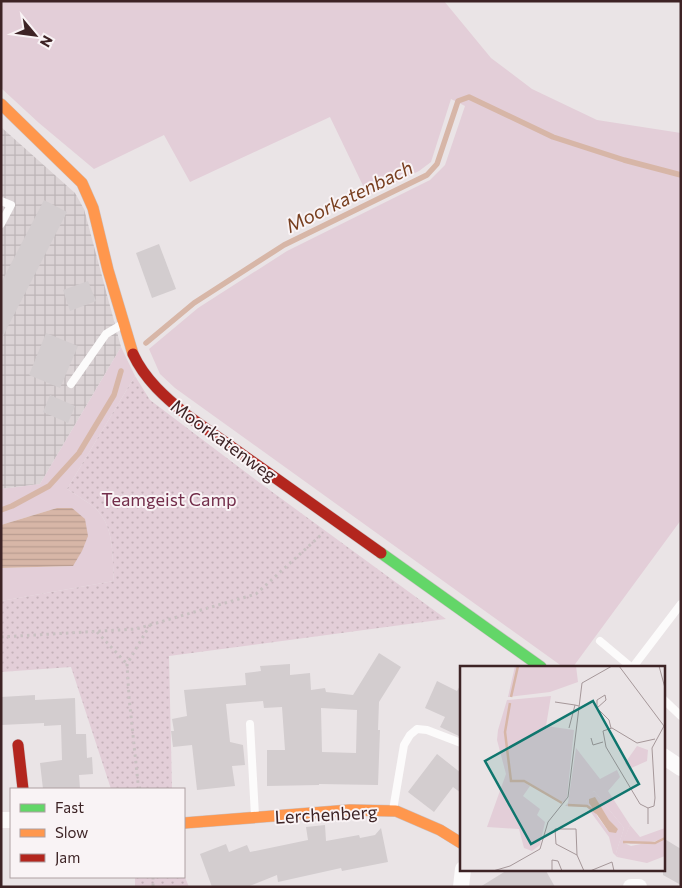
<svg xmlns="http://www.w3.org/2000/svg" width="682" height="888" font-family="Commissioner,sans-serif">
	<style>
		.industrial { fill: url(#industrial-grid) }
		.grass { fill: #e3ced8 }
		.park { fill: url(#park-dots) }
		.water { fill: url(#water-rules) }
		.lines { fill: none; stroke-linecap: round; stroke-linejoin: round }
		.stream { stroke: #d7b6a7; stroke-width: 5.5 }
		.building { fill: #d3cdcf; fill-rule: evenodd }
		.fast-casing { stroke: #cac1c3; stroke-width: 12 }
		.slow-casing { stroke: #cac1c3; stroke-width: 12 }
		.jam-casing { stroke: #cac1c3; stroke-width: 12 }
		.path { stroke: #cac1c2; stroke-width: 3; stroke-dasharray: 2.5 4; stroke-linecap: butt }
		.lane { stroke: #fcfbfb; stroke-width: 8 }
		.street { stroke: #fcfbfb; stroke-width: 16 }
		.fast { stroke: #63d668; stroke-width: 11 }
		.slow { stroke: #ff974d; stroke-width: 11 }
		.jam { stroke: #b3261e; stroke-width: 11 }
		.labels { text-anchor: middle; dominant-baseline: central; stroke-width: 4; stroke-linejoin: round; paint-order: stroke }
		.street-label { font-size: 18px; fill: #3d2325; stroke: #f9f3f5 }
		.park-label { font-size: 18px; fill: #732e4b; stroke: #f9f3f5 }
		.water-label { font-size: 19px; font-style: italic; fill: #773e1e; stroke: #f9f3f5 }
		.inset-river { fill: none; stroke: #d7b6a7; stroke-width: 2.5 }
		.inset-road { fill: none; stroke: #a59799; stroke-width: 1 }
		.view { fill: #0f766e; fill-opacity: 0.15; stroke: #0f766e; stroke-width: 2.5 }
		.inset-edge { fill: none; stroke: #3d2325; stroke-width: 2.5 }
	</style>
	<defs>
		<pattern id="industrial-grid" width="8" height="8" patternUnits="userSpaceOnUse" patternTransform="scale(1.25)"><rect width="8" height="8" fill="#dbd3d5"/><path d="M0 4h8M4 0v8" fill="none" stroke="#bdb5b7"/></pattern>
		<pattern id="park-dots" width="8" height="8" patternUnits="userSpaceOnUse" patternTransform="scale(1.25)"><rect width="8" height="8" fill="#e3ced8"/><path d="M2 2h.1M6 6h.1" fill="none" stroke="#c4b1b9" stroke-width="1.8" stroke-linecap="round"/></pattern>
		<pattern id="water-rules" width="6" height="5" patternUnits="userSpaceOnUse" patternTransform="scale(1.25)"><rect width="6" height="5" fill="#d7b6a7"/><path d="M0 2.5h6" fill="none" stroke="#b99c90"/></pattern>
	</defs>
	<rect width="100%" height="100%" fill="#eae4e6"/>
	<path class="industrial" d="M1,127L75,193L84,209L121,347L40,484L1,489Z"/>
	<g class="grass">
		<path d="M1,1H444L491,58L532,89L597,120L681,133V520L573,667H563L175,388L160,374L149,349L198,308L287,251L430,180L445,165L465,106L451,99L431,162L419,171L368,196L330,117L190,182L164,135L94,169L39,123L1,88Z"/>
		<path d="M121,347L135,376L67,489C77,496 89,502 97,510C115,529 112,557 114,581L1,601V568L72,566L57,508L1,525V489L40,484Z"/>
	</g>
	<g class="park">
		<path d="M135,376L150,400L260,483L446,619L169,656L172,789H111L71,667L1,672V601L114,581C112,557 115,529 97,510C89,502 77,496 67,489Z"/>
		<path d="M184,875L189,887H135V877H184Z"/>
	</g>
	<path class="water" d="M57,508H72L85,519L88,536L82,551L73,566L1,568V525Z"/>
	<g class="lines">
		<g class="stream">
			<path d="M146,343L194,303L284,245L427,175L437,164L458,101L469,97L553,137L624,160L681,175"/>
			<path d="M1,510L12,506L49,486L79,453L114,395L121,371"/>
		</g>
	</g>
	<g class="building">
		<path d="M44,200L67,212L1,340V283Z"/>
		<path d="M159,244L176,289L152,298L136,253Z"/>
		<path d="M88,281L96,301L70,311L63,290Z"/>
		<path d="M46,333L78,346L60,388L29,375Z"/>
		<path d="M50,395L75,406L68,423L43,412Z"/>
		<path d="M379,653L401,667L379,702L378,730H380L378,785L319,784V785L267,786V750H285L282,707L264,708L263,701L226,704L230,742L243,745L245,765L232,766L235,786L197,790L192,745L173,747L171,731H174L172,719L187,716L184,690L246,685L245,673L261,671L260,666L290,664V675L310,673L311,690L325,688L326,692L353,695ZM321,708L357,710L356,753L322,752Z"/>
		<path d="M437,681L457,691L461,684V737L440,727L445,717L425,708Z"/>
		<path d="M35,695V700L75,698L76,734H86L87,758L92,757L93,774L79,775L80,789H43L40,763L62,760L61,725L44,726V723L1,725V697Z"/>
		<path d="M437,754L461,773V793L453,787L434,812L408,792Z"/>
		<path d="M325,825L326,841L359,835L360,838L375,835L381,828L388,862L342,871L341,868L278,882L277,875L247,887H212L200,854L226,844L229,852L247,845L250,852L308,840L306,827Z"/>
		<path d="M663,838L681,849V885L663,875Z"/>
		<path d="M509,869H545L555,887H480Z"/>
	</g>
	<g class="lines">
		<defs>
			<path id="fast" d="M381,553L541,667"/>
			<g id="slow">
				<path d="M1,104L82,183L93,208L108,270L133,354"/>
				<path d="M184,823L350,810L396,811L440,830L461,843"/>
			</g>
			<g id="jam">
				<path d="M133,354C145,380 166,398 188,416L381,553"/>
				<path d="M18,745L23,789"/>
			</g>
		</defs>
		<use href="#fast" class="fast-casing"/>
		<use href="#slow" class="slow-casing"/>
		<use href="#jam" class="jam-casing"/>
		<g class="path">
			<path d="M97,632L127,664"/>
			<path d="M1,637L136,629L256,594L321,535"/>
			<path d="M140,789L138,783L129,697L127,664L150,625"/>
			<path d="M153,877V887"/>
		</g>
		<g class="lane">
			<path d="M1,201L11,205L1,224"/>
			<path d="M71,384L106,334L121,325"/>
			<path d="M600,641L631,667"/>
			<path d="M633,667L681,604"/>
			<path d="M663,699L681,716"/>
			<path d="M250,724L255,816"/>
			<path d="M393,810L404,745L410,735L417,729L427,730L461,743"/>
		</g>
		<g class="street">
			<path d="M663,756L681,768"/>
			<path d="M1,820H11"/>
			<path d="M461,887L463,869"/>
			<path d="M631,887H639"/>
		</g>
		<use href="#fast" class="fast"/>
		<use href="#slow" class="slow"/>
		<use href="#jam" class="jam"/>
	</g>
	<g class="labels">
		<g class="street-label">
			<text transform="translate(224 440) rotate(36)">Moorkatenweg</text>
			<text transform="translate(326 814) rotate(-3)">Lerchenberg</text>
		</g>
		<g class="park-label">
			<text x="169" y="499">Teamgeist Camp</text>
		</g>
		<g class="water-label">
			<text transform="translate(349 196) rotate(-26)">Moorkatenbach</text>
		</g>
	</g>
	<g transform="translate(460 666)">
		<rect width="205" height="205" fill="#eae4e6"/>
		<path d="M55,0H116L118,16L90,26L48,31ZM91,30L86,60L114,64L107,131L104,137L64,114L53,115H62L70,120L63,130L80,143L77,149L85,156L80,179L72,185L64,182L59,163L27,161L46,108L37,74L38,64L47,34ZM134,125L164,162L156,187H153L149,171L127,141L105,140L108,137H126L127,130ZM135,132L149,155L158,163L149,166L137,150ZM170,159L180,171L205,162V171L195,176L171,178L163,175ZM205,173V190L187,197L157,191L162,176L171,180Z" fill="#e3ced8" fill-rule="evenodd"/>
		<path d="M177,80L188,84L187,95L169,103L165,97ZM116,82L140,113L157,104L160,111L148,125L170,159L157,191L153,187H156L164,162L134,125L128,130L126,137H108Z" fill="#e3ced8"/>
		<path d="M135,131L149,154L158,163L156,167L149,166L129,137V133Z" fill="#d7b6a7"/>
		<path class="inset-river" d="M51,31L58,0M50,37L45,66L51,115H64L102,137M108,139L127,140L137,147M163,176L195,177L205,172"/>
		<path class="inset-road" d="M159,0L204,60M199,0L205,22M95,36L115,39M137,42V34L145,29L146,34L137,42L149,54L151,62M109,62L115,39L119,40M131,72L133,79L143,76M195,73L177,77L152,62L143,65L146,81L180,138L188,142L194,140L195,132L192,82L204,60M188,142V158M117,189L116,163H95L96,178L117,189L124,205M33,205L50,200L80,183L88,156L108,131L122,17L152,0M92,205V194L98,195L102,205M130,205L152,196L154,205"/>
		<path class="view" d="M133,35L179,118L71,178L25,95Z"/>
		<rect width="205" height="205" class="inset-edge"/>
	</g>
	<rect width="682" height="888" fill="none" stroke="#3d2325" stroke-width="5"/>
	<rect x="10" y="788" width="175" height="90" fill="#f9f3f5" stroke="#aea0a2"/>
	<rect x="20" y="804" width="25" height="8" fill="#63d668" stroke="#aea0a2"/>
	<text x="55" y="813" font-size="15" fill="#3d2325">Fast</text>
	<rect x="20" y="829" width="25" height="8" fill="#ff974d" stroke="#aea0a2"/>
	<text x="55" y="838" font-size="15" fill="#3d2325">Slow</text>
	<rect x="20" y="854" width="25" height="8" fill="#b3261e" stroke="#aea0a2"/>
	<text x="55" y="863" font-size="15" fill="#3d2325">Jam</text>
	<g transform="translate(35 35) rotate(119)" stroke="#f9f3f5" stroke-width="4" paint-order="stroke">
	<path d="M0-4L9 19L0 12L-9 19Z" fill="#3d2325"/>
	<text y="-8" font-size="14" font-weight="bold" text-anchor="middle" fill="#3d2325">N</text>
	</g>
</svg>
